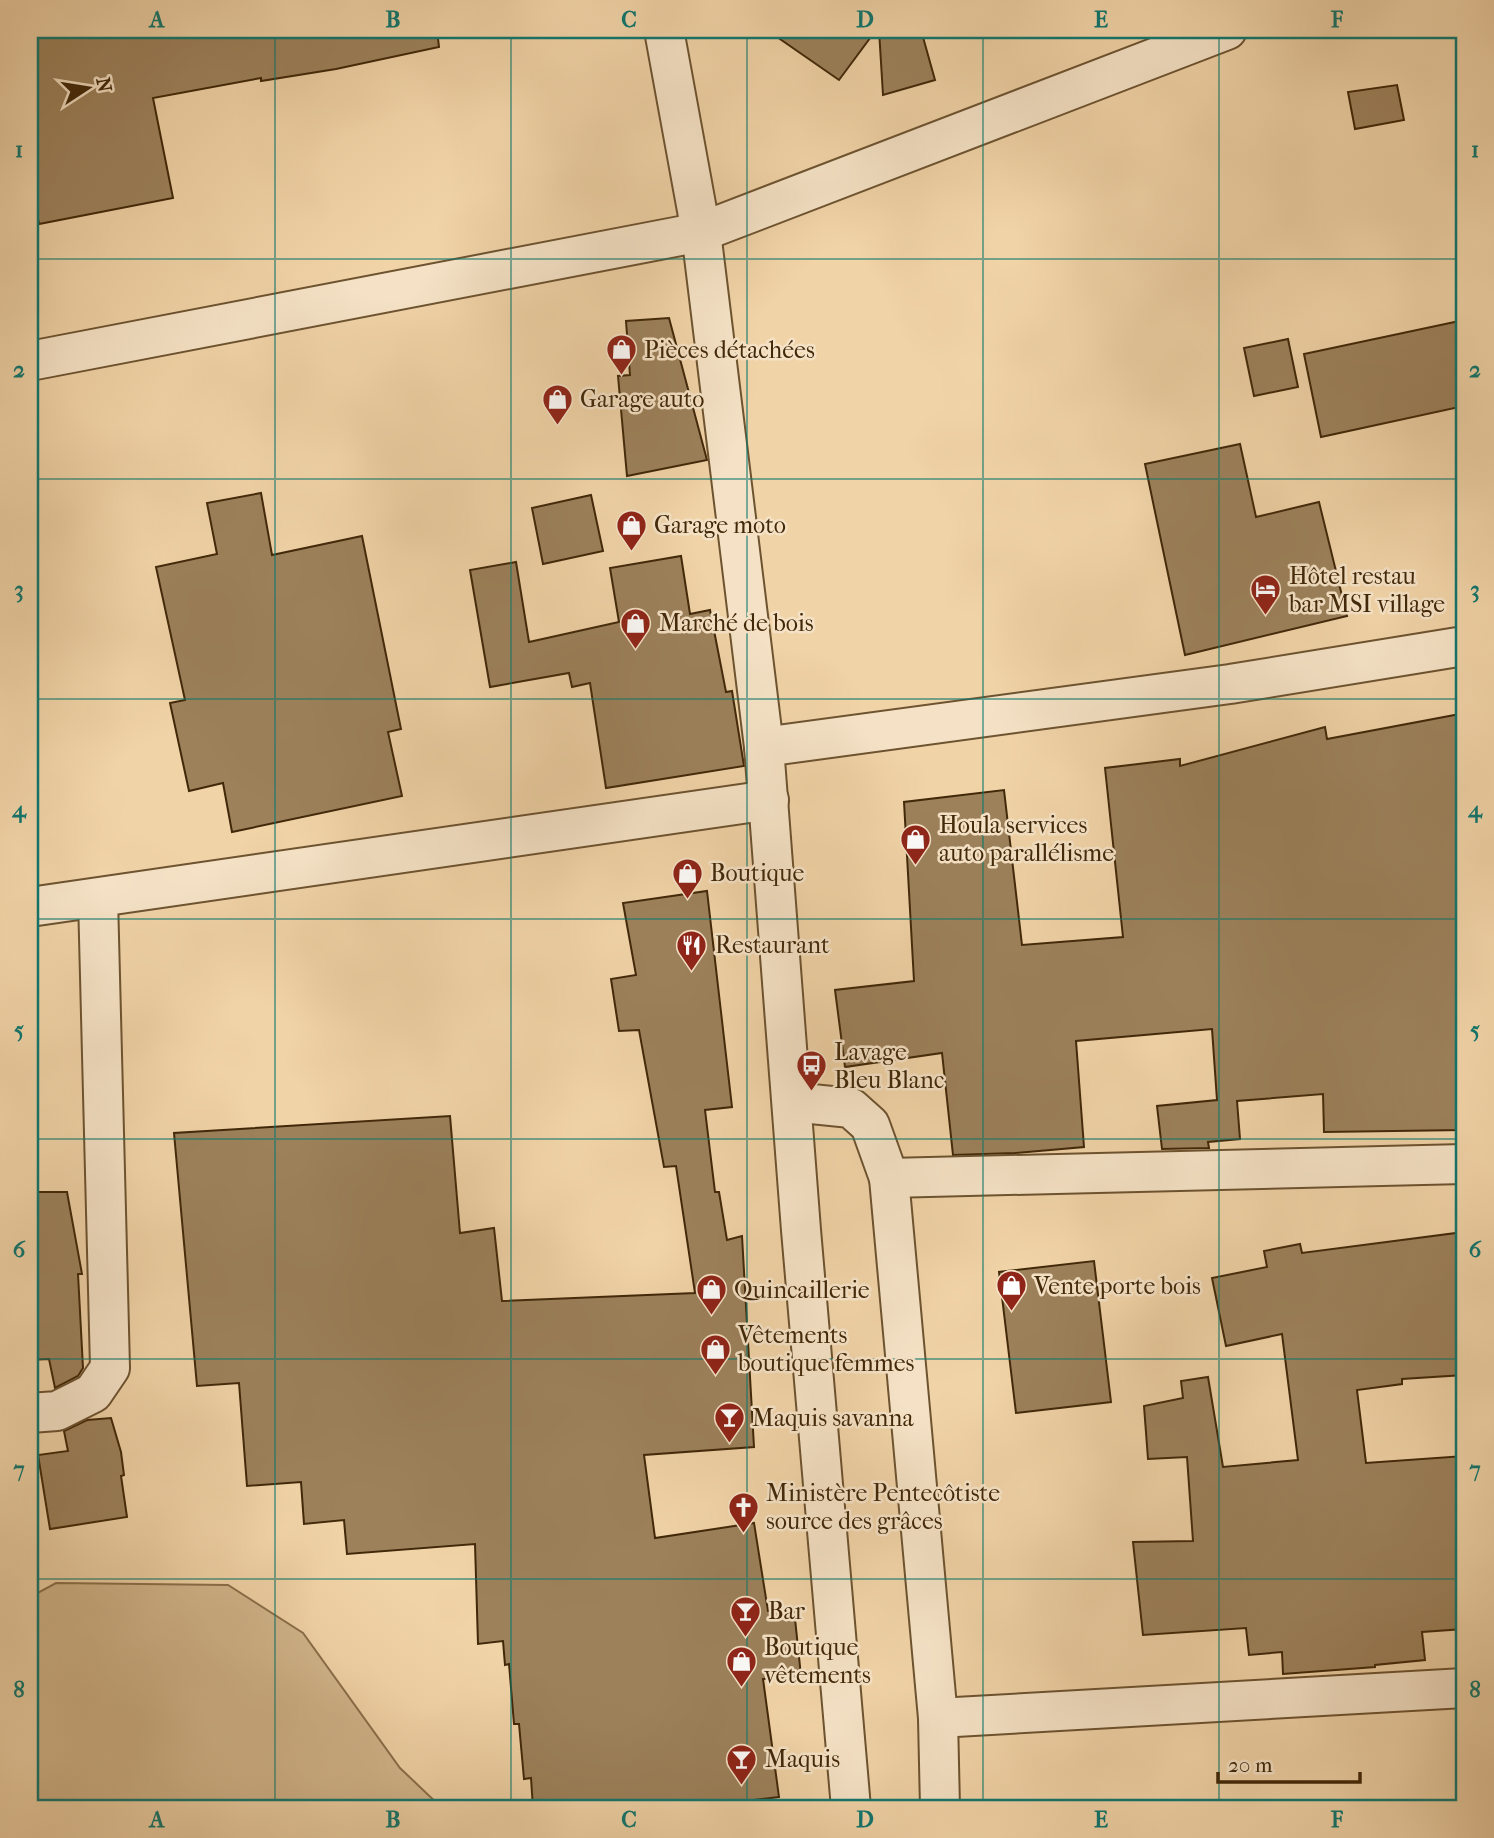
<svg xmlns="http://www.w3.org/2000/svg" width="1494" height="1838" font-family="'IM FELL French Canon',serif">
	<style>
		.green { fill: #d2b68c; stroke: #8a6f4a; stroke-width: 2 }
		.building { fill: #9c815b; stroke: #412809; stroke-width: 2 }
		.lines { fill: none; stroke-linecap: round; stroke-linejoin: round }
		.minor-casing { stroke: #6d5330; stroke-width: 42 }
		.tertiary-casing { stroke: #6d5330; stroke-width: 42 }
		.minor { stroke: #f5e2c6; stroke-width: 38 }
		.tertiary { stroke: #f5e2c6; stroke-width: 38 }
		.grid { fill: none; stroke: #0f766e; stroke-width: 2; stroke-opacity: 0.55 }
		.labels { text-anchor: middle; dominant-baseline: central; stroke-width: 5; stroke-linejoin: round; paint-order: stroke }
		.poi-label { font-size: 24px; fill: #412809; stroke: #f5e2c6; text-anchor: start }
		.neatline { fill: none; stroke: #0f766e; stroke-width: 2.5 }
		.grid-label { font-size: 23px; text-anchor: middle; font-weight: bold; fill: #0f766e }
	</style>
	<rect width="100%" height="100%" fill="#f0d3a7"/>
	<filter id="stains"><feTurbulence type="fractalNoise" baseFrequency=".00286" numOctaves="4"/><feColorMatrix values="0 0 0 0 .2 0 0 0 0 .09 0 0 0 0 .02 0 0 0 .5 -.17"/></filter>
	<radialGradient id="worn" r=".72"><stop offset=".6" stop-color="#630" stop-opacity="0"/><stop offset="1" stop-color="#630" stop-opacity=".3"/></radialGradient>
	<path class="green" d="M56,1583L228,1585L303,1633L400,1768L442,1808H30V1597Z"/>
	<g class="building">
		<path d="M30,30H437L439,47L336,69L261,81V78L153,98L173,198L39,224L30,178Z"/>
		<path d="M767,30H876L839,80Z"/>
		<path d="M879,30H921L935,80L883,95Z"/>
		<path d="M1397,85L1404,120L1355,129L1348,92Z"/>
		<path d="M669,318L707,460L627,476L618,376L630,375L626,321Z"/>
		<path d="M1464,320V406L1321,437L1304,354Z"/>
		<path d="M1288,339L1298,387L1254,396L1244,348Z"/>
		<path d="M1240,444L1256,517L1319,502L1347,616L1185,655L1145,464Z"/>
		<path d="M261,493L272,555L362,536L401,729L388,732L402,796L232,832L223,783L189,791L170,703L185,700L156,567L217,554L207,503Z"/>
		<path d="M591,495L603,551L543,564L532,508Z"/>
		<path d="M681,556L690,614L710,610L726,692L732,691L744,766L606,788L590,683L572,687L569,673L490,687L470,570L516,562L529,642L619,622L610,568Z"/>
		<path d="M1460,714L1464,758V1130L1324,1132L1323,1094L1237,1101L1240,1139L1208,1142L1209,1148L1162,1149L1157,1106L1217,1100L1212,1029L1076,1041L1084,1147L1015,1153L953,1155L942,1053L845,1067L835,990L914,981L904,802L1004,790L1022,945L1123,937L1105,768L1180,759V766L1325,727L1327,739Z"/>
		<path d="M707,891L732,1107L705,1110L715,1192H719L727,1240L742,1236L754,1447L644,1455L655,1538L754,1523L768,1611L794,1609L801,1676L763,1679L779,1797L735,1802L736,1808H533L531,1778L524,1779L519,1724H514L509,1664L505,1665L503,1641L478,1644L475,1544L347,1554L344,1520L304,1524L301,1482L247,1486L239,1383L197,1386L174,1133L450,1116L460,1233L494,1228L502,1301L695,1293L676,1166L664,1167L639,1030L619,1031L611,979L636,975L623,903Z"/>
		<path d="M30,1192H67L82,1274H78L83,1368L78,1376L55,1388L49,1359L30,1360Z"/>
		<path d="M1464,1232V1375L1402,1379V1384L1357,1390L1366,1463L1464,1456V1629L1422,1632L1425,1660L1375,1665V1667L1283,1674L1282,1652L1249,1655L1246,1628L1143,1635L1133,1542L1193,1541L1187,1457L1148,1459L1144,1406L1183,1398L1181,1381L1208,1377L1223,1467L1298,1460L1282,1334L1226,1346L1212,1278L1267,1267L1264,1251L1300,1244L1302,1253Z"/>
		<path d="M1094,1261L1111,1402L1016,1413L999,1272Z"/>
		<path d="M111,1418L121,1452L124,1475L121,1476L127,1517L50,1529L38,1455L68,1451L64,1431L87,1420Z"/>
	</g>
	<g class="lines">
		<defs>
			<g id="minor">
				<path d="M30,361L701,232L1227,30"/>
				<path d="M764,747L1230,684L1464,646"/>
				<path d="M30,907L769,800"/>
				<path d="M792,1102L851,1108L870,1125L889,1178L1464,1164"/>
				<path d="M889,1178L938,1718L1464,1688"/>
				<path d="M30,1413L57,1411L93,1393L110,1368L98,898"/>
				<path d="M938,1718L940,1808"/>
			</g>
			<path id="tertiary" d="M664,30L701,232L764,747L801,1230L851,1808"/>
		</defs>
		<use href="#minor" class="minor-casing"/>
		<use href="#tertiary" class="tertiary-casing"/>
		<use href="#minor" class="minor"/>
		<use href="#tertiary" class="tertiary"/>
	</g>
	<path class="grid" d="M275,30V1808M511,30V1808M747,30V1808M983,30V1808M1219,30V1808M30,259H1464M30,479H1464M30,699H1464M30,919H1464M30,1139H1464M30,1359H1464M30,1579H1464"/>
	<defs>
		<symbol id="shop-pin" viewBox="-11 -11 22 30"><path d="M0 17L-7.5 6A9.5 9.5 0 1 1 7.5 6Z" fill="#8f2418" stroke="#f5e2c6"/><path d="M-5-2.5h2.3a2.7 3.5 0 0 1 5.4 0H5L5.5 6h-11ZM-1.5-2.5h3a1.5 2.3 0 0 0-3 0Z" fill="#fff"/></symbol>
		<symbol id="hotel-pin" viewBox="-11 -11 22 30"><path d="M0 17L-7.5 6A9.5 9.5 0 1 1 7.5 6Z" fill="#8f2418" stroke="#f5e2c6"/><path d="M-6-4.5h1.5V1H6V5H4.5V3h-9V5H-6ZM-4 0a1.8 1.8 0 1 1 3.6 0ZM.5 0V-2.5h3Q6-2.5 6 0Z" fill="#fff"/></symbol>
		<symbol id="restaurant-pin" viewBox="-11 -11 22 30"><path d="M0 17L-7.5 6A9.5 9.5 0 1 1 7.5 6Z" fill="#8f2418" stroke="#f5e2c6"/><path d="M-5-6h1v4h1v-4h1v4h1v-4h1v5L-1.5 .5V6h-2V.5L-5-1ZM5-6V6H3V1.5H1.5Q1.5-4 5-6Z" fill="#fff"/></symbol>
		<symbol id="bus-pin" viewBox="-11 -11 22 30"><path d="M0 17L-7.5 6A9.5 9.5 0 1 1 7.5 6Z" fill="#8f2418" stroke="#f5e2c6"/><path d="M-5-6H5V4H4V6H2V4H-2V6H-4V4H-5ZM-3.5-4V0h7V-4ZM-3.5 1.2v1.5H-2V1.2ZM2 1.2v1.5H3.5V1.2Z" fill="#fff"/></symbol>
		<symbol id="bar-pin" viewBox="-11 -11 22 30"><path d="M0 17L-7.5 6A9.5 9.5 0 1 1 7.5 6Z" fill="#8f2418" stroke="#f5e2c6"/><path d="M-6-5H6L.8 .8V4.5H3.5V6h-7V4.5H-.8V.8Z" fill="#fff"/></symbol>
		<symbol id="church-pin" viewBox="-11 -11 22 30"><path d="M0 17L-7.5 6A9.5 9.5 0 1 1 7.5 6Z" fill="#8f2418" stroke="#f5e2c6"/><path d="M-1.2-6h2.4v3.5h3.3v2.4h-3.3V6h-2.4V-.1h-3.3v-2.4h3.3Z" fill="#fff"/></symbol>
	</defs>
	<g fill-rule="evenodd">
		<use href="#shop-pin" x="604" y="332" width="35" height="47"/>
		<use href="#shop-pin" x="540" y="382" width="35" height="47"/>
		<use href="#shop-pin" x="614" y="508" width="35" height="47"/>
		<use href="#hotel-pin" x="1248" y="572" width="35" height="47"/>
		<use href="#shop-pin" x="618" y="606" width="35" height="47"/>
		<use href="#shop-pin" x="898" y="822" width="35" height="47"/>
		<use href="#shop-pin" x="670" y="856" width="35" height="47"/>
		<use href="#restaurant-pin" x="674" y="928" width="35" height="47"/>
		<use href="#bus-pin" x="794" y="1048" width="35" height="47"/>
		<use href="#shop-pin" x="994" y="1268" width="35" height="47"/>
		<use href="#shop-pin" x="694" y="1272" width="35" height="47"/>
		<use href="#shop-pin" x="698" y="1332" width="35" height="47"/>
		<use href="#bar-pin" x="712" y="1400" width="35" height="47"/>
		<use href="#church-pin" x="726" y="1490" width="35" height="47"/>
		<use href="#bar-pin" x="728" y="1594" width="35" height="47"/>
		<use href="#shop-pin" x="724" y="1644" width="35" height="47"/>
		<use href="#bar-pin" x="724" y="1742" width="35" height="47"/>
	</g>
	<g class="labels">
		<g class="poi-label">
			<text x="644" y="350">Pièces détachées</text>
			<text x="580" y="399">Garage auto</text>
			<text x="654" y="525">Garage moto</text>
			<text x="1289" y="576">Hôtel restau<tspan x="1289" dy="28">bar MSI village</tspan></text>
			<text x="659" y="623">Marché de bois</text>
			<text x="939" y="825">Houla services<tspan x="939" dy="28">auto parallélisme</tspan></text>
			<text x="710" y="873">Boutique</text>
			<text x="715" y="945">Restaurant</text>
			<text x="834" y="1052">Lavage<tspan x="834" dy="28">Bleu Blanc</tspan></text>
			<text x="1034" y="1286">Vente porte bois</text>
			<text x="734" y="1290">Quincaillerie</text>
			<text x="738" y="1335">Vêtements<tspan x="738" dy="28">boutique femmes</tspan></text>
			<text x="752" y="1418">Maquis savanna</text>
			<text x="766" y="1493">Ministère Pentecôtiste<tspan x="766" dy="28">source des grâces</tspan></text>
			<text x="768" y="1611">Bar</text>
			<text x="764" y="1647">Boutique<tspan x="764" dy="28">vêtements</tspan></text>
			<text x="765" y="1759">Maquis</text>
		</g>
	</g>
	<rect width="1494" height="1838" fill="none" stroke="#f0d3a7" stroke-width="77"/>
	<g transform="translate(88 88) rotate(78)" stroke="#f5e2c6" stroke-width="5" paint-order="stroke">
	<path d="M0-5L12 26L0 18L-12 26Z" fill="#412809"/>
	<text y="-10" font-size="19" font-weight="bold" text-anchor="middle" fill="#412809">N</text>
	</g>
	<path d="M1218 1772v10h142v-10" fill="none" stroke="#412809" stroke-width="3.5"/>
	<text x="1228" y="1772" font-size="21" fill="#412809" stroke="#f5e2c6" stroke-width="5" paint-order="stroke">20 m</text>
	<rect x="38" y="38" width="1418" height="1762" class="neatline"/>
	<g class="grid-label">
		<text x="157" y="27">A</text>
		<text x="393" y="27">B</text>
		<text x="629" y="27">C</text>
		<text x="865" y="27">D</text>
		<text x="1101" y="27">E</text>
		<text x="1337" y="27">F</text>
		<text x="19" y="157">1</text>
		<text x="1475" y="157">1</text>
		<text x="19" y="377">2</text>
		<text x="1475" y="377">2</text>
		<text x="19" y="597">3</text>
		<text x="1475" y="597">3</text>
		<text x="19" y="817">4</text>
		<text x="1475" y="817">4</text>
		<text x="19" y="1037">5</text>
		<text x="1475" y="1037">5</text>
		<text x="19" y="1257">6</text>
		<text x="1475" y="1257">6</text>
		<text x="19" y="1477">7</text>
		<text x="1475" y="1477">7</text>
		<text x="19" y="1697">8</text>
		<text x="1475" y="1697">8</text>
		<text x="157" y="1827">A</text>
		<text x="393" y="1827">B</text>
		<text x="629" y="1827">C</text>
		<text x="865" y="1827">D</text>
		<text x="1101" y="1827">E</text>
		<text x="1337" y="1827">F</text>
	</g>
	<rect width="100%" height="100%" filter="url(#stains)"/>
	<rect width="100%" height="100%" fill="url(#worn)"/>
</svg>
